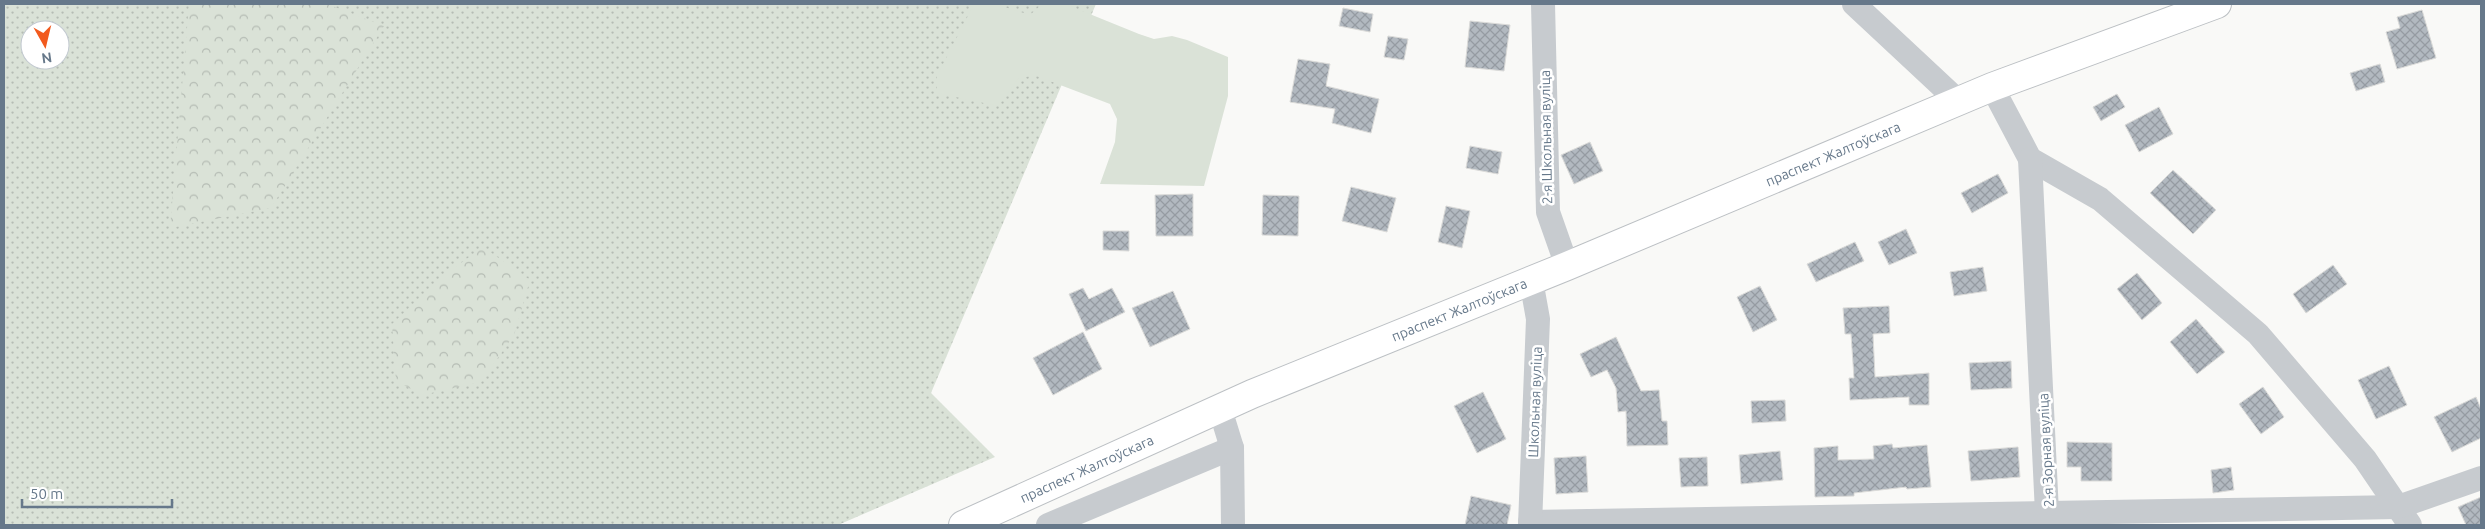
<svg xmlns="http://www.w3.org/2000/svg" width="2485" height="529" font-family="Ubuntu,sans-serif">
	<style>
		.grass { fill: url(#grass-dots); fill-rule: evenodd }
		.forest { fill: url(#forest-crowns) }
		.green { fill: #dae2d7 }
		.building { fill: url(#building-cross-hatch); stroke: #dbdbd9 }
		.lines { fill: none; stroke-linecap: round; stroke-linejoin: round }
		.major-casing { stroke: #bcc0c4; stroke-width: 30 }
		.minor { stroke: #c7cbcf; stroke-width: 24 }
		.major { stroke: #fff; stroke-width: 28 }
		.labels { text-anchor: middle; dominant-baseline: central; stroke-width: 5; stroke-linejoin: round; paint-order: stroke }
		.street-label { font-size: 14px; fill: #66788a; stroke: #fff }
	</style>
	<defs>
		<pattern id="grass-dots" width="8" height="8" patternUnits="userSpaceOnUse" patternTransform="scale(1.25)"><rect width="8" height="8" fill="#dae2d7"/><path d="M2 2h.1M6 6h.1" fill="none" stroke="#b5bcb4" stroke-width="1.8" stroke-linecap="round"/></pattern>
		<pattern id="forest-crowns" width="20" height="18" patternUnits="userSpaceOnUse" patternTransform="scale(1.25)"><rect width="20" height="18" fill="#dae2d7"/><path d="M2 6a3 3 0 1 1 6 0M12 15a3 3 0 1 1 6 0" fill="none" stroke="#b5bcb4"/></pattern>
		<pattern id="building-cross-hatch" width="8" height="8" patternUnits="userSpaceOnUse" patternTransform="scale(1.25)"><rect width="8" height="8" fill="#b2b9c0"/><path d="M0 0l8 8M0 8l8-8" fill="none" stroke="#959ba2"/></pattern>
	</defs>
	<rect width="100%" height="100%" fill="#f9f9f7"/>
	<path class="grass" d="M4,4H1096L931,393L995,457L838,525H4ZM30,30H60V60H30Z"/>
	<g class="forest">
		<path d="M189,4H327L384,26L271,208L170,228Z"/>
		<path d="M483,247L530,280L514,335L481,382L422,395L396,381L392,324L443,276Z"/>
	</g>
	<path class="green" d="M974,4H995L1030,15L1042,4H1065L1139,34L1154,39L1172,36L1187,40L1228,57V96L1204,186L1100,184L1115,142L1117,119L1110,104L1034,75L1018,79L998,106L937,93V76Z"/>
	<g class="building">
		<path d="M1343,8L1373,14L1370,32L1339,26Z"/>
		<path d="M2422,10L2436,58L2397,69L2386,32L2400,28L2397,17Z"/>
		<path d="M1470,21L1510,25L1504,71L1465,67Z"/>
		<path d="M1388,36L1408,39L1404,60L1384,57Z"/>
		<path d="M1298,59L1330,64L1326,86L1379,99L1371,133L1332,123L1335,109L1290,102Z"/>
		<path d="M2380,64L2385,82L2356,91L2350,73Z"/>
		<path d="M2117,94L2125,107L2101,121L2093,107Z"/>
		<path d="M2159,107L2173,134L2139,152L2125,125Z"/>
		<path d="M1590,142L1603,171L1574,184L1561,155Z"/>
		<path d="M1470,146L1502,152L1498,174L1466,168Z"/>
		<path d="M2173,170L2216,210L2193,234L2150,193Z"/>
		<path d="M1998,174L2008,193L1972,213L1961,193Z"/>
		<path d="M1351,187L1396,198L1387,232L1342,221Z"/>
		<path d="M1193,194V236H1156L1155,195Z"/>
		<path d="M1263,195L1299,196L1298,236L1262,235Z"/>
		<path d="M1446,206L1470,211L1462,248L1438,242Z"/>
		<path d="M1906,229L1917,253L1889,265L1878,242Z"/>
		<path d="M1103,231H1129V251L1103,250Z"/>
		<path d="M1855,242L1864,261L1816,282L1807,264Z"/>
		<path d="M2333,265L2347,284L2306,313L2293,294Z"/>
		<path d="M1983,267L1987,291L1954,296L1950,272Z"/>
		<path d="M2137,273L2162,303L2142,320L2117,289Z"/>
		<path d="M1760,286L1777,320L1753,332L1737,297Z"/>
		<path d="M1083,288L1089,299L1112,288L1125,312L1086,331L1069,294Z"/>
		<path d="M1173,291L1190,329L1150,347L1132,308Z"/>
		<path d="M1889,306L1890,333L1873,334L1875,377L1929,373V405H1909V397L1850,400L1849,378H1854L1851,334H1845L1843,308Z"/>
		<path d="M2196,319L2225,352L2197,374L2170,342Z"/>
		<path d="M1083,332L1102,369L1053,395L1033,358Z"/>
		<path d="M1616,337L1641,391L1659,390L1662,421H1667L1668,445L1627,446L1626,411L1618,412L1616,388L1607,370L1591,377L1580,354Z"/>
		<path d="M2011,361L2012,388L1971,390L1969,363Z"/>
		<path d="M2389,366L2407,405L2376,419L2358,380Z"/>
		<path d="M2263,387L2284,417L2261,434L2239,404Z"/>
		<path d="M1483,392L1506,439L1477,453L1454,406Z"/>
		<path d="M2476,397L2481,409V438L2452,452L2434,417Z"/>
		<path d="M1785,400L1786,421L1752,423L1751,401Z"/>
		<path d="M2067,442L2112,443V481H2081V467H2067Z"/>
		<path d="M1892,444L1893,448L1927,445L1931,487L1907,489L1906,487L1854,493V496L1815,497L1814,448L1838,446V460L1874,459L1873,446Z"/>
		<path d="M2018,447L2020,477L1971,481L1968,451Z"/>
		<path d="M1780,451L1783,480L1741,484L1739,455Z"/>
		<path d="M1586,456L1588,492L1556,494L1554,458Z"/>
		<path d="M1707,457L1708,486L1681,487L1679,458Z"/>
		<path d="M2231,467L2234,490L2213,493L2211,470Z"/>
		<path d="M1471,496L1511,505L1507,525H1465Z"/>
		<path d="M2481,497V525H2466L2458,507Z"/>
	</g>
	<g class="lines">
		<defs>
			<g id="major">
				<path id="s1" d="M963,525L1252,394L1567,266L1992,87L2217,4"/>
			</g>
		</defs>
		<use href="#major" class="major-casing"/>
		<g class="minor">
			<path d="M1543,4L1548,212L1567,266"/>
			<path d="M1854,4L1958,101"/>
			<path d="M1992,87L2030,159L2100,199L2258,334L2365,459L2410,525"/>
			<path d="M2030,159L2047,513"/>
			<path d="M1220,409L1232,448L1233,525"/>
			<path d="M1530,522L2398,507L2481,478"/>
			<path d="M1048,525L1232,448"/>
			<path d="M1530,525L1538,319L1531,280"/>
		</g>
		<use href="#major" class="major"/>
	</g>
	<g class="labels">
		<g class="street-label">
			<text transform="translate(1546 137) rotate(-91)">2-я Школьная вуліца</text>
			<text stroke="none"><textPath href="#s1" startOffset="946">праспект Жалтоўскага</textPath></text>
			<text stroke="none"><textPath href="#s1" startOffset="541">праспект Жалтоўскага</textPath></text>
			<text transform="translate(1535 402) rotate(-88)">Школьная вуліца</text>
			<text transform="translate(2046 450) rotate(-93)">2-я Зорная вуліца</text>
			<text stroke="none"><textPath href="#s1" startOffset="136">праспект Жалтоўскага</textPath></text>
		</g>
	</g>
	<rect width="2485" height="529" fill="none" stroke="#66788a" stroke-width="10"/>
	<g transform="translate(45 45) rotate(172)"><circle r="24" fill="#ffffff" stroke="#c2c9d0"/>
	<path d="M0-4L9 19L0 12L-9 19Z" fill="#f25a1e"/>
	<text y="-8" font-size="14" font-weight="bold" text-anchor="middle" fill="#66788a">N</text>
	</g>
	<path d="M22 499v8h150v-8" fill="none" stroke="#66788a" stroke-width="2.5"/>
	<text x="30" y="499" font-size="15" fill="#66788a" stroke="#ffffff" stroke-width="4" paint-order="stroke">50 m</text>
</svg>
